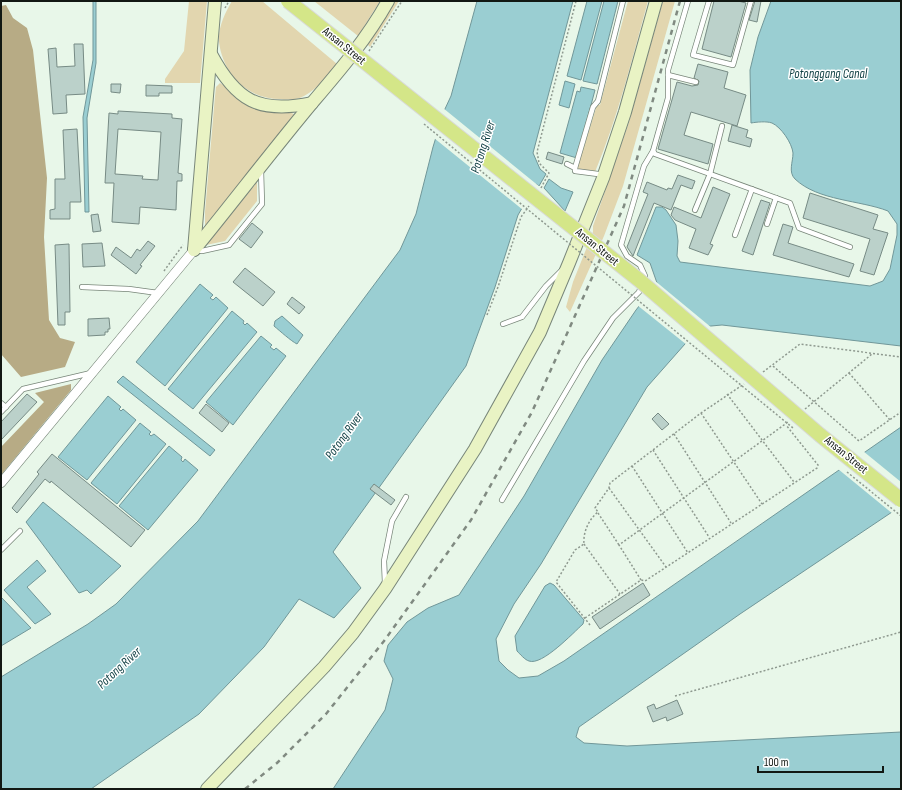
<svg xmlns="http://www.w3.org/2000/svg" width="902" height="790" font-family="'Sofia Sans Condensed',sans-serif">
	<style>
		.green { fill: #e2d6af }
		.forest { fill: #b7ab85 }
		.water { fill: #9aced2; stroke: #719799 }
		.pier { fill: #e8f7e9 }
		.building { fill: #bbd1ca; stroke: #778b85; fill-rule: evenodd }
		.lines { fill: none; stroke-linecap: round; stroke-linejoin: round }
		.lane-casing { stroke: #788679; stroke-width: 6 }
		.street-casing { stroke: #788679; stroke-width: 10 }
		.secondary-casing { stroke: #788679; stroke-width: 14 }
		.path { stroke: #8e998f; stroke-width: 1.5; stroke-dasharray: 2 2; stroke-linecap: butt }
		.lane { stroke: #fff; stroke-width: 4.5 }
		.street { stroke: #fff; stroke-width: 9 }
		.secondary { stroke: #e9f3c4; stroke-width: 12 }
		.rail { stroke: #808a81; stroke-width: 2.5; stroke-dasharray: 5 5; stroke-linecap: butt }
		.primary-bridge-casing { stroke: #d9dad9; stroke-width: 16; stroke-linecap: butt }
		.path-bridge { stroke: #8e998f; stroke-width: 1.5; stroke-dasharray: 2 2; stroke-linecap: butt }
		.primary-bridge { stroke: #d4e688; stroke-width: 14 }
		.labels { text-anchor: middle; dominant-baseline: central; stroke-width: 3; stroke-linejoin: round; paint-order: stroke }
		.street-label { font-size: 12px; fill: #121813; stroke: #fff }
		.water-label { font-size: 13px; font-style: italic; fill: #0c3d41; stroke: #fff }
	</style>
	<rect width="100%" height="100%" fill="#e8f7e9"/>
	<g class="green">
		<path d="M189,1H207L200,83H165V79L184,51Z"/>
		<path d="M232,1H262L337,64C327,75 318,89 304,96C297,100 288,100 280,99C247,99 223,74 219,42C218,27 225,13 232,1Z"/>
		<path d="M314,1H380L358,36Z"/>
		<path d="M395,1H399L370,47L367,44Z"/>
		<path d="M628,1H648C632,59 618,117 595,172L579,170L577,168L597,105H600Z"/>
		<path d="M663,1H675L623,186L604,236L570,312L566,307L573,282L593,232V226L629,122Z"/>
		<path d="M220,83C234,92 251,104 267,110C276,113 287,110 294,114V118L205,226V212L215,96L216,87Z"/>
		<path d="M257,182V201L225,241L206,245Z"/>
	</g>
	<g class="forest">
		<path d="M6,5L13,18L27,28L33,50L47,178L44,237L49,320L60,338L75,342L65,367L21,377L1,354V6Z"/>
		<path d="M71,384V390L1,475V447L44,402L35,393Z"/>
	</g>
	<g class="water">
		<path d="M93,1H96V63L87,118L89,212H85L83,117L93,60Z"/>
		<path d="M477,1H573L533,153L540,169L546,174L539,186L536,184L518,215L495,287L466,366L333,552L361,588L334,618L299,599L264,647L199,714L91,789H1V677L88,624L116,604L198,521L400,250L416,214L433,147L444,111L451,96Z"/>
		<path d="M587,1H602L581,80L567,76Z"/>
		<path d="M604,1H618L597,84L583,81Z"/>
		<path d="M771,1H901V346L722,325L700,327L647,387L541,564L514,604L496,639L499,661L508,670L519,678L538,676L564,661L901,427V506L740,614L579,727L576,737L584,743L627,746L901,732V789H333L385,710L393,679L384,661L388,645L407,622L428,608L459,595L524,496L602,360L636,310L657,283L650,263L637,255L656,207H662L666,210L676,225L678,241L677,256L680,262L870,286L883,281L890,269L897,235V224L888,211C860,200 818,201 795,179C788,172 793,162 793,153C792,143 781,127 772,123C766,121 757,122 751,123L750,70L758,37Z"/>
		<path d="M565,81L575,84L569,108L559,105Z"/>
		<path d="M581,87L595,90L577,158L560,153L577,91L580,92Z"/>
		<path d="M549,179L561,188L573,192L565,211L544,188Z"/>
		<path d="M200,284L213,295L210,298L213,300L216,297L228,308L165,386L136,362Z"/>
		<path d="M232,311L244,321L243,323L245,325L247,323L257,332L193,409L168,389Z"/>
		<path d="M282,316L303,335L297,344C291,341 280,331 274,326L275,321Z"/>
		<path d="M261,336L272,345L270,347L274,350L276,348L286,356L233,425L206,402Z"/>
		<path d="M123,376L215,450L210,456L117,382Z"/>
		<path d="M108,396L121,407L119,409L121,411L123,409L136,420L87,480L58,457Z"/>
		<path d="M140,423L151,432L149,434L151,436L154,434L166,444L117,504L91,483Z"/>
		<path d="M169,446L182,457L181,460L183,462L185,459L198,470L148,530L119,506Z"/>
		<path d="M43,502L121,566L91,594L87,590L79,593L26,522Z"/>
		<path d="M37,560L46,571L27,587L51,614L35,624L4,590Z"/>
		<path d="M550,583L554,585L584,620L583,624C573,633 542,666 529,661C525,660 520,654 517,651L515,636L545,586Z"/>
		<path d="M1,597L31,628L1,646Z"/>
	</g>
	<g class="pier">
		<path d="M443,108L540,187H537L523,210L434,138Z"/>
		<path d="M654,280L712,328L701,329L687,345L637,305L655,282Z"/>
		<path d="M863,451L901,482V508L893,514L838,469Z"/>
	</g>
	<g class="building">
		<path d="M714,1H738L746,3L731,57L702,49Z"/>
		<path d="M755,1H761L757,22L749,20Z"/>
		<path d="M74,44H83L85,94L66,95L67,113L53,114L48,49L56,48L57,67L75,66Z"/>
		<path d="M698,64L728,72L724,88L746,95L737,126L691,112L684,135L713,144L708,164L658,149L677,82L692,86L698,85L699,81L694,78Z"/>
		<path d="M111,84H121L120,93L111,92Z"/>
		<path d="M146,85L172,86V93H159V96H146Z"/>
		<path d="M118,111L172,114V118L182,119L178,173L182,174V181H177L176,210L140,207L139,224L112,222L114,183H105L109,113L118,114ZM118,129L161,132L158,180L142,179L143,176L115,174Z"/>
		<path d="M732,125L748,130L746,137L752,139L750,147L728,141Z"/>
		<path d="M77,129L81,202H70V219H50V210L55,209V179H65L63,130Z"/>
		<path d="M548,152L564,157L562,164L546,159Z"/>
		<path d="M678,175L695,181L692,189L681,185L671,210L654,203L633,256L627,247L648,194L643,192L647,182L667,190L668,188L672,189Z"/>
		<path d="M713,187L730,194L710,244L713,245L708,255L689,248L696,229L675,220L671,215L674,207L701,218Z"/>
		<path d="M810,193L878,215L873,229L888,233L874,275L860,271L870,239L803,218Z"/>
		<path d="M761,200L770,203L753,255L742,251Z"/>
		<path d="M98,214L101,231L93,232L91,215Z"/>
		<path d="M252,223L263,232L251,248L239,239Z"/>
		<path d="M783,224L793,227L788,243L854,264L849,277L773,255Z"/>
		<path d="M148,241L155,246L140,265L142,266L136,274L111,255L116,247L131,258L137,249L140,251Z"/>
		<path d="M102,243L105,266L83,267L82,244Z"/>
		<path d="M69,244L70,312H65V325H58L55,245Z"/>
		<path d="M245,268L275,292L263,306L233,282Z"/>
		<path d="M292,297L305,307L299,314L287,304Z"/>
		<path d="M109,318L110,329H108V332H105V335L88,336V319Z"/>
		<path d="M27,394L37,402L1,440V422Z"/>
		<path d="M206,404L229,423L222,432L199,413Z"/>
		<path d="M658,413L669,424L662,430L652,419Z"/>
		<path d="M52,454L145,530L131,547L51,481L50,483L45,479L17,513L12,508L39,474L37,472Z"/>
		<path d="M374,484L395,500L391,505L370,489Z"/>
		<path d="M643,583L650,595L600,629L592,617Z"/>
		<path d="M677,700L683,714L667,721L666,717L653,722L647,707L654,704L656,709Z"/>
	</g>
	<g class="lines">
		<defs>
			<g id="lane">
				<path d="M688,1L668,70V98L653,151L655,154L790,203L799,228L850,247"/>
				<path d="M709,1L693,55L733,65L751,1"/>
				<path d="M668,75L696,82"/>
				<path d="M567,164L575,168V171L598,174L603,178"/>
				<path d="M575,168L593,107L598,101L623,1"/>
				<path d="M695,210L710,174L722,126"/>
				<path d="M767,224L776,198"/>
				<path d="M735,235L752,189"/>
				<path d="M196,250L202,251L229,245L262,204L261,170"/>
				<path d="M82,287L129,289L158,293"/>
				<path d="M503,324L522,317L546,286L562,270"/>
				<path d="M1,403L6,407"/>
				<path d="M1,412L23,389L91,373"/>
				<path d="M502,500L584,361L613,318L639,292L645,276L640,265L627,256L621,245L644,166L653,151"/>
				<path d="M1,550L20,531"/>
				<path d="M385,583L384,561L392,521L406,497"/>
			</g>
			<path id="street" d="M1,483L194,250"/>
			<g id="secondary">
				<path d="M211,54C236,101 259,114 312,103"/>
				<path d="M194,250C234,201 272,151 312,103C341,69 366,40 388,1"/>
				<path d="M194,250L215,1"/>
				<path d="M207,789L324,667L353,633L385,589L475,449L540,332L569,263L603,178L625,112L656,1"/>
			</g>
		</defs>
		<use href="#lane" class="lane-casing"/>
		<use href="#street" class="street-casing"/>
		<use href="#secondary" class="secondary-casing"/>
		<g class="path">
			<path d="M225,8L229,1"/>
			<path d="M369,51L402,1"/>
			<path d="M541,188L549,173L539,163L537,152L576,1"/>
			<path d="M164,271L183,245"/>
			<path d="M487,315L498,287L521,217L529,206"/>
			<path d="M773,366L859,441L901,412"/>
			<path d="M763,372L800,344L901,357"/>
			<path d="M849,373L890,420"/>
			<path d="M727,394L794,482"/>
			<path d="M805,409L872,354"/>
			<path d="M701,413L762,504"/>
			<path d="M674,434L731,523"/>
			<path d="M653,450L709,537"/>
			<path d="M632,466L688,553"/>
			<path d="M609,488L666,567"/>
			<path d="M598,513L619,545"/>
			<path d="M584,544L620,594"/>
			<path d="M641,580L619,545L788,422"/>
			<path d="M585,618L641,580L645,581L817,468L818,465L786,425"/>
			<path d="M590,625L556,582L575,550L584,544C583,533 588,520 598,512L595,508L609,488L610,483L701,413L744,384"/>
			<path d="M675,696L901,632"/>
		</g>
		<use href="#lane" class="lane"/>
		<use href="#street" class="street"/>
		<use href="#secondary" class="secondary"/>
		<path class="rail" d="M245,789L277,763L326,714L384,641L471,520L532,412L624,206L680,1"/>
		<defs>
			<path id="primary-bridge" d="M288,1L639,280L820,435L901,500"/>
		</defs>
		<use href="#primary-bridge" class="primary-bridge-casing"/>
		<g class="path-bridge">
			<path d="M424,124L793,428"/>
			<path d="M847,472L901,516"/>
		</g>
		<use href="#primary-bridge" class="primary-bridge"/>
	</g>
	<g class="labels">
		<g class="street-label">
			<text transform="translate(344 46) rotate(39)">Ansan Street</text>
			<text transform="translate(597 247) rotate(39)">Ansan Street</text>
			<text transform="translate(846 455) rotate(39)">Ansan Street</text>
		</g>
		<g class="water-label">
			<text x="828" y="74">Potonggang Canal</text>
			<text transform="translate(483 147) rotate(-72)">Potong River</text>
			<text transform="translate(344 436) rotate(-54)">Potong River</text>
			<text transform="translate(119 668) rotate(-43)">Potong River</text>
		</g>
	</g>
	<rect width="902" height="790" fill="none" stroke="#121813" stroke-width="4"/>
	<path d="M758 766v6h125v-6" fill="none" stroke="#121813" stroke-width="2"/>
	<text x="764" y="766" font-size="12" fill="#121813" stroke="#ffffff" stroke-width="3" paint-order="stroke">100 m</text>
</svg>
